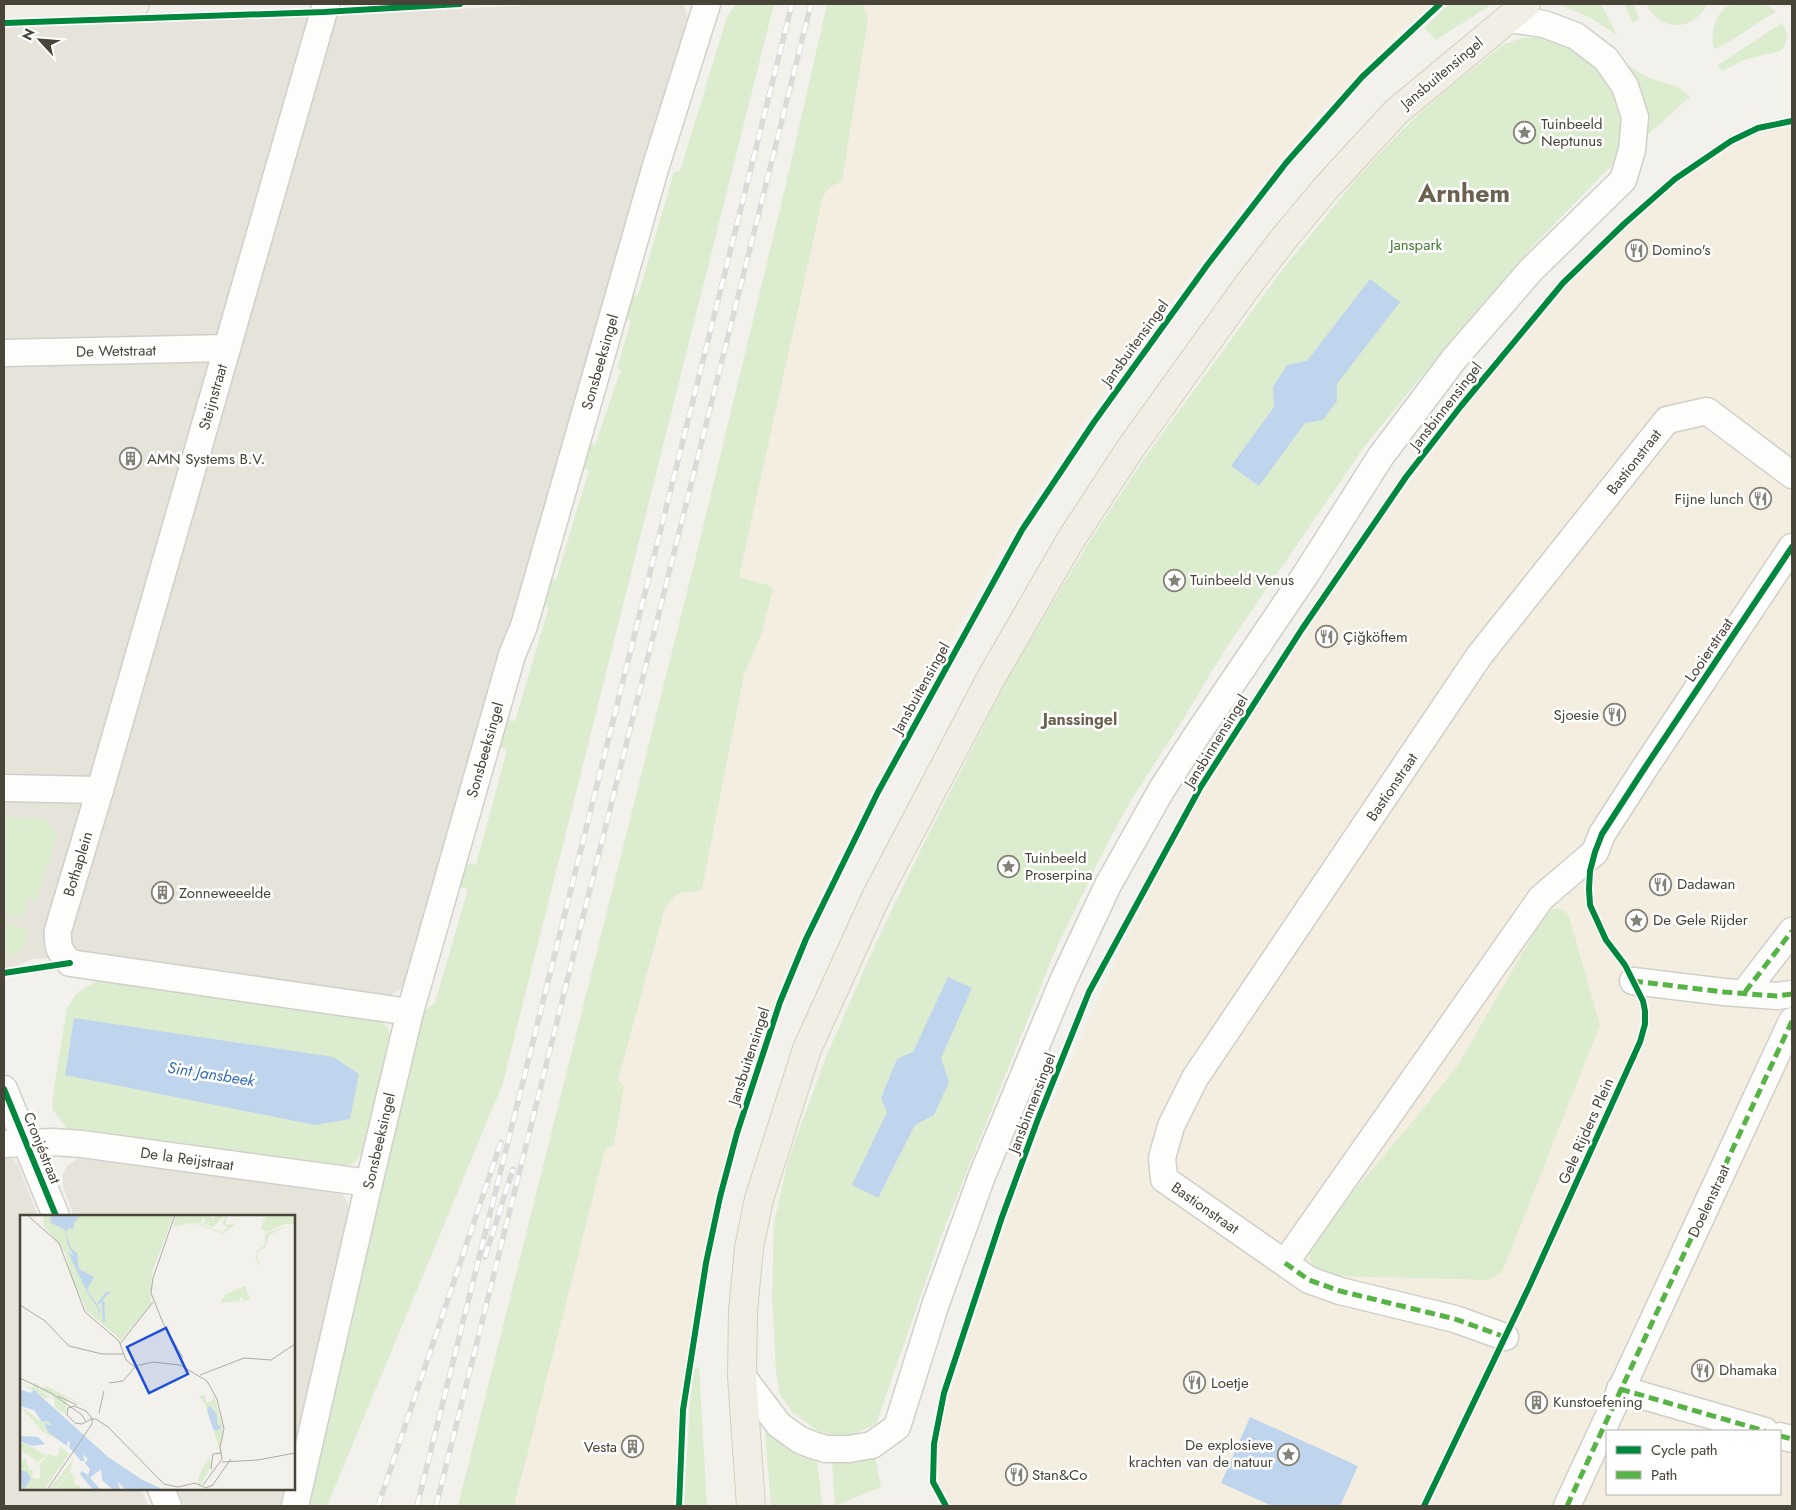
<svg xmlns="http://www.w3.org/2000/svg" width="1796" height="1510" font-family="Jost,sans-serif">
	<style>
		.residential { fill: #e5e3da }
		.commercial { fill: #f4eee0; fill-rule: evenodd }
		.green { fill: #dcecce; fill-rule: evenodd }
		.water { fill: #bfd5ee }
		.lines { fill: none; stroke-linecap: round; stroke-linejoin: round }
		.street-casing { stroke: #d0cfca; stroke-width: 29 }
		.primary-casing { stroke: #d3cfba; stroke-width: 30 }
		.street { stroke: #fdfdfc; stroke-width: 26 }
		.primary { stroke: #f1efe5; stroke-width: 28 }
		.rail-casing { stroke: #dadad9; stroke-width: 5.5 }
		.rail { stroke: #fff; stroke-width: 4; stroke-dasharray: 11; stroke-linecap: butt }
		.quiet { stroke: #57b346; stroke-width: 5; stroke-dasharray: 10 5; stroke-linecap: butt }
		.cycleway-casing { stroke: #fff; stroke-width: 9 }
		.cycleway { stroke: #00873e; stroke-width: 6 }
		.labels { text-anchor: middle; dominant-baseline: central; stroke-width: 5; stroke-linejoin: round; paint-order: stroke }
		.street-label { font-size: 15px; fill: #484438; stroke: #fff }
		.poi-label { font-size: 15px; fill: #484438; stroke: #fff; text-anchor: start }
		.park-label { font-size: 15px; fill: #40792c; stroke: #fff }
		.neighbourhood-label { font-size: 16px; font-weight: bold; fill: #6b6350; stroke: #fff }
		.water-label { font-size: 16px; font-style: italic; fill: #346db2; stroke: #fff }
		.town-label { font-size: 25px; font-weight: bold; fill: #6b6350; stroke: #fff }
		.inset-river { fill: none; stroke: #bfd5ee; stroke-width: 2.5 }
		.inset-road { fill: none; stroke: #aeaca4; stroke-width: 1 }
		.view { fill: #1d4ed8; fill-opacity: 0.15; stroke: #1d4ed8; stroke-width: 2.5 }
		.inset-edge { fill: none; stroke: #484438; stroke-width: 2.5 }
	</style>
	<rect width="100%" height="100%" fill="#f2f1ec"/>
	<g class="residential">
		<path d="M546,4H682L687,13L689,23L515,627L507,631L504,635L406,979L401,989L385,999L88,956L32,959L20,965L4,969V28L352,15Z"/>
		<path d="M4,1154L10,1156L18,1165L38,1216H21V1489H141L148,1506H4Z"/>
		<path d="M89,1156L337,1190L344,1196L348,1204L350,1213L294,1456V1216H74L63,1186V1175L67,1166L77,1159Z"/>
		<path d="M177,1489H286L282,1506H184Z"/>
	</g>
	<g class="commercial">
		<path d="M846,4H1431L1405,27L1321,112L1248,199L1142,341L1061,455L1023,515L995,561L900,732L835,863L776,994L747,1086L722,1173L705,1244L683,1377L678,1418L674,1506H463Z"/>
		<path d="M1777,123L1792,124V1506H951L939,1485L937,1474L938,1438L942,1417L1009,1214L1051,1105L1122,945L1178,836L1211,779L1336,586L1395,502L1492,372L1587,265L1665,192L1700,163L1726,146L1767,125ZM1607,1431H1780V1494H1607Z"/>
	</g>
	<g class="green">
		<path d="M736,4H774L503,1083L327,1506H305L419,1015L435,1003L468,889L459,886L466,864L476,865L507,750L498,746L507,720L515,721L549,607L541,604L547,578L556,580L589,470L579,467L585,443L595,445L621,370L617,369L631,321L622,317L629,294L638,296L674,172L680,171L727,17Z"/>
		<path d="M827,4H863L868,19L842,181L830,187L823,196L739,577L768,585L773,590L761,635L744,674L702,889C696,893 693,891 686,892C674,893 670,902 664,911L618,1080L624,1087L614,1145L605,1150L514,1506H458L695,560L787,180Z"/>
		<path d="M1449,4H1492L1436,40L1424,28Z"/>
		<path d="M1558,4H1601L1617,35L1591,18Z"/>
		<path d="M1624,4H1634L1639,18L1633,23Z"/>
		<path d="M1646,4H1707C1694,32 1660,32 1646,4Z"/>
		<path d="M1731,4H1766L1776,12C1754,23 1737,40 1714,49C1710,33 1715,12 1731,4Z"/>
		<path d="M1782,23L1788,35L1784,47L1780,51L1744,60L1722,71L1718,65Z"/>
		<path d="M1549,37L1593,59L1624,104V136L1616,161L1530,249L1452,339L1364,447L1226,648L1182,721L1133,797L1109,840L1055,951L945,1226L876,1424L854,1434L835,1436L818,1431L792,1412L780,1394L776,1371L772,1296L774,1222L789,1157L826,1057L871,954L917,857L1010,674L1089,542L1146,456L1282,270L1357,178L1408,124L1445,91L1504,44L1523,38Z"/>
		<path d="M1617,57C1629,66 1641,75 1655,80C1672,86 1677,83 1690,97L1645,137Z"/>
		<path d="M4,817L45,818L57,834L37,901L28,899L23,919L4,914Z"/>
		<path d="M1552,909H1561L1569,916L1600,1025L1502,1272L1489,1280L1341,1276C1321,1274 1305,1266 1310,1243L1418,1115L1458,1065L1545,914Z"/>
		<path d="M4,923L29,930C24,949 23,953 4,958Z"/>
		<path d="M103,977L377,1018L388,1028L390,1038L365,1150L354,1163L339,1169L78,1135L66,1127L52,1109L54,1088L67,1008L77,993ZM74,1018L354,1098L350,1118L65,1075Z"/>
		<path d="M699,1367L707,1506H684L690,1401L694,1370Z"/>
		<path d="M765,1432L785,1447L817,1458L822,1504L820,1506H771Z"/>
		<path d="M875,1455L881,1487L835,1506L832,1461Z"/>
	</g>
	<g class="water">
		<path d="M1370,279L1400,302L1337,384V401L1323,420L1305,423L1259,486L1231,466L1274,407L1273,387L1287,365L1307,361Z"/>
		<path d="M948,977L972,988L941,1058L949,1082L934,1115L915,1125L878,1198L852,1185L887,1112L881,1098L897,1059L913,1052Z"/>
		<path d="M74,1018L333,1057L359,1074L350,1119L315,1125L65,1075Z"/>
		<path d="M1250,1417L1358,1466L1340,1506H1272L1221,1483Z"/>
	</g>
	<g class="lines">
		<defs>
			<g id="street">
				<path d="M326,4L100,790L58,930C57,946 59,952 70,963L410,1012"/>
				<path d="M4,353L227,348"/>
				<path d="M4,788L100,790"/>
				<path d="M1633,981L1724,992L1777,996L1792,994"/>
				<path d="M1745,992L1792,931"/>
				<path d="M4,1089L56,1216"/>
				<path d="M4,1144L53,1142L82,1144L369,1183"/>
				<path d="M1285,1263L1541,898L1595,852L1602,834L1646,766L1792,547"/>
				<path d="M1505,1337L1455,1319L1340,1291L1309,1280L1164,1179L1162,1158L1171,1126L1195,1078L1479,656L1667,420L1707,411L1792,475"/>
				<path d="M742,1376L779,1425L800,1440L813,1445L826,1449H849L872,1445L897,1427L935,1306L982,1176L1063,981L1108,885L1162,789L1197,735L1306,574L1381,456L1454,359L1531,270L1623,180L1632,150L1635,117L1625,86L1606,59L1576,36L1544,24L1508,19"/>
				<path d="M1620,1389L1765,1431"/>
				<path d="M1780,1436L1792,1439"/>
				<path d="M161,1489L168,1506"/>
				<path d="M295,1506L369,1183L410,1012L512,655L524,626L655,169L707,4"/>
				<path d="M1567,1506L1792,1021"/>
			</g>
			<g id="primary">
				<path d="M4,8L135,4"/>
				<path d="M751,1506L742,1376L743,1311L749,1248L759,1199L807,1049L876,897L991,678L1070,541L1130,449L1248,285L1286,236L1326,188L1396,112L1526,4"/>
			</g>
		</defs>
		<use href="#street" class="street-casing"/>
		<use href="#primary" class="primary-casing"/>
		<use href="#street" class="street"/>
		<use href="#primary" class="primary"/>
		<defs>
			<g id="rail">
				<path d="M485,1257L513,1169"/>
				<path d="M378,1506L501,1142"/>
				<path d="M417,1506L792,4"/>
				<path d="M436,1506L811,4"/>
			</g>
		</defs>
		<use href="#rail" class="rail-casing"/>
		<use href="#rail" class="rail"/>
		<g class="quiet">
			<path d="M1633,981L1724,992L1777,996L1792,994"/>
			<path d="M1745,992L1792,931"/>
			<path d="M1285,1263L1309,1280L1340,1291L1455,1319L1505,1337"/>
			<path d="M1620,1389L1765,1431"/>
			<path d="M1780,1436L1792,1439"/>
			<path d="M1567,1506L1792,1021"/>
		</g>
		<defs>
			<g id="cycleway">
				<path d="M4,23L324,12L460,4"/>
				<path d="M4,973L70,963"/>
				<path d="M4,1089L56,1216"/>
				<path d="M679,1506L683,1410L706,1263L720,1197L737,1133L780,1002L806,939L878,792L1022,530L1094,422L1208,264L1286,163L1362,77L1440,4"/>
				<path d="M946,1506L933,1482L934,1444L944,1393L1002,1217L1038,1119L1089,992L1200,788L1302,629L1406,477L1461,406L1563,283L1624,224L1675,179L1731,141L1758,128L1792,121"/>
				<path d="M1424,1506L1529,1287L1640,1042L1645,1024V1011L1643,1001L1625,965L1606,940L1590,905L1589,889L1590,871L1595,852L1602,834L1646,766L1792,547"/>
			</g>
		</defs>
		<use href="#cycleway" class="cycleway-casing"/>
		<use href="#cycleway" class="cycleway"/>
	</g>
	<defs>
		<symbol id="sight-ring" viewBox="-11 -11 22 22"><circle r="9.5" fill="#fff" stroke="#848177" stroke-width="1.5"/><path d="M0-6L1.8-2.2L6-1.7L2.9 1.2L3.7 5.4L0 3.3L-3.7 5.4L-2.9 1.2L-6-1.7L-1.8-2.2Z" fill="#848177"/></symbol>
		<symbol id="restaurant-ring" viewBox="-11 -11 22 22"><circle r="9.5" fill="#fff" stroke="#848177" stroke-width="1.5"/><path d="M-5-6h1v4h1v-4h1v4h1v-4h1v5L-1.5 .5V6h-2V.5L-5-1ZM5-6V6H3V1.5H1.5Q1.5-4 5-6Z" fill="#848177"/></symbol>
		<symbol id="building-ring" viewBox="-11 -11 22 22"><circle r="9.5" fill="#fff" stroke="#848177" stroke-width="1.5"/><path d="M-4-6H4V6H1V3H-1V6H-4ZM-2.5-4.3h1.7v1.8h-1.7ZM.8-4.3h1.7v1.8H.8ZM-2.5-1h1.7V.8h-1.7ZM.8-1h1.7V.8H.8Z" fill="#848177"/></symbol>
	</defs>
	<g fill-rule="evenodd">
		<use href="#sight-ring" x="1512" y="120" width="25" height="25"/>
		<use href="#restaurant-ring" x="1624" y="238" width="25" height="25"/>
		<use href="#building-ring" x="118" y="446" width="25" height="25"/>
		<use href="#restaurant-ring" x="1748" y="486" width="25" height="25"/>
		<use href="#sight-ring" x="1162" y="568" width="25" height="25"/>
		<use href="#restaurant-ring" x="1314" y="624" width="25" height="25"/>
		<use href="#restaurant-ring" x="1602" y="702" width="25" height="25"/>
		<use href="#sight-ring" x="996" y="854" width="25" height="25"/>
		<use href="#restaurant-ring" x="1648" y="872" width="25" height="25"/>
		<use href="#building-ring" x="150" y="880" width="25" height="25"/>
		<use href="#sight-ring" x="1624" y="908" width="25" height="25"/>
		<use href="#restaurant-ring" x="1690" y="1358" width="25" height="25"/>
		<use href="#restaurant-ring" x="1182" y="1370" width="25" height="25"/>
		<use href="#building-ring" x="1524" y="1390" width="25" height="25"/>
		<use href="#building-ring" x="620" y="1434" width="25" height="25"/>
		<use href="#sight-ring" x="1276" y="1442" width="25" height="25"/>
		<use href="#restaurant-ring" x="1004" y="1462" width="25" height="25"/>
	</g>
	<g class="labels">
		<g class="street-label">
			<text transform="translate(1442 73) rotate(-40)">Jansbuitensingel</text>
			<text transform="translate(1135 343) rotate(-54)">Jansbuitensingel</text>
			<text transform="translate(116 351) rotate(-1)">De Wetstraat</text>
			<text transform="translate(600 362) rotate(-74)">Sonsbeeksingel</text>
			<text transform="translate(213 397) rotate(-74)">Steijnstraat</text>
			<text transform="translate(1446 406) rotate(-52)">Jansbinnensingel</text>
			<text transform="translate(1634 462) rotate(-52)">Bastionstraat</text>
			<text transform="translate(1709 650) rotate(-56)">Looierstraat</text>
			<text transform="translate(921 688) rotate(-61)">Jansbuitensingel</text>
			<text transform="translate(1216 741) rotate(-58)">Jansbinnensingel</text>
			<text transform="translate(485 750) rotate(-74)">Sonsbeeksingel</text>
			<text transform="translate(1392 787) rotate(-56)">Bastionstraat</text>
			<text transform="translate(78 864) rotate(-73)">Bothaplein</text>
			<text transform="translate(749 1056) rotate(-72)">Jansbuitensingel</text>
			<text transform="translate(1032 1103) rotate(-69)">Jansbinnensingel</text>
			<text transform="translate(1586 1131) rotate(-66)">Gele Rijders Plein</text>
			<text transform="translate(379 1141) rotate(-77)">Sonsbeeksingel</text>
			<text transform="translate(42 1148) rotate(68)">Cronjéstraat</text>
			<text transform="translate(187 1159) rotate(8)">De la Reijstraat</text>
			<text transform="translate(1709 1201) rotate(-65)">Doelenstraat</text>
			<text transform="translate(1205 1208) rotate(35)">Bastionstraat</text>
		</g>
		<g class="poi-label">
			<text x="1541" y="124">Tuinbeeld<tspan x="1541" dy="17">Neptunus</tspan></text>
			<text x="1652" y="250">Domino's</text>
			<text x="147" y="459">AMN Systems B.V.</text>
			<text x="1744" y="499" text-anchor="end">Fijne lunch</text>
			<text x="1190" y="580">Tuinbeeld Venus</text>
			<text x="1343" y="637">Çiğköftem</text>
			<text x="1599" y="715" text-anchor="end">Sjoesie</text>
			<text x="1025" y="858">Tuinbeeld<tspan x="1025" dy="17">Proserpina</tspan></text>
			<text x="1677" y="884">Dadawan</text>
			<text x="179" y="893">Zonneweeelde</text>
			<text x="1653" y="920">De Gele Rijder</text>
			<text x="1719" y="1370">Dhamaka</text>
			<text x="1211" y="1383">Loetje</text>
			<text x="1553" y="1402">Kunstoefening</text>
			<text x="1273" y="1445" text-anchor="end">De explosieve<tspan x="1273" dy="17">krachten van de natuur</tspan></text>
			<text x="617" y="1447" text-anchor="end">Vesta</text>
			<text x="1032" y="1475">Stan&amp;Co</text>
		</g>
		<g class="park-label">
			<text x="1416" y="245">Janspark</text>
		</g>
		<g class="neighbourhood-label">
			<text x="1080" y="719">Janssingel</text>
		</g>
		<g class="water-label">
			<text transform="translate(211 1074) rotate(9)">Sint Jansbeek</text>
		</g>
		<g class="town-label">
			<text x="1464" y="193">Arnhem</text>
		</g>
	</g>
	<g transform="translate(20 1215)">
		<rect width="275" height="275" fill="#f2f1ec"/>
		<path d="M23,0H154L132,57L131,90L101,125L67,96L51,62L46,39L24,11ZM156,0H192V5L196,0H205L193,12L182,8L186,7L183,1L181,8L176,7L203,18L207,12L202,9L206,0H211L207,1L205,10L213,9L217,5L214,10L203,19L174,8L157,13L175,7L153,12ZM246,0H275V9H265L246,17L241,13ZM267,11L249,20L245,33L239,36L237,44L244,55L235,44L238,35L244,31L246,18ZM225,71L230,84L224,86L222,81L219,86L200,88L206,79ZM0,167L10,172H14L13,168H16L15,172L17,169H19V175L23,172L20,169L23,171V175L26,171L73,195L47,183L46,200L35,192L34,182L29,178L33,183L34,185L30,180L19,175L30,183H25ZM193,177L203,213L200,236L185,189L179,181L184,180L187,188L193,185ZM0,191L22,207L27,206L33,212L24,208L28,217L41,226L23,217ZM0,227L9,230L26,241L18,247L2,236L0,243ZM40,232L49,239L24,275H0V244H6L9,255H13L12,263H20V249L29,239L38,242ZM54,243L50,256L34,275H29ZM187,243L191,245L192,250L179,272L178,263L186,247L191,246H187ZM50,257L56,264L53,266L56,271L59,270L62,275H35Z" fill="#dcecce"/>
		<path d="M30,0H61L54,8V14L50,13L45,17L51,33L57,38L59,54L74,62L67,75L78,91L80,96L79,102L78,94L67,77L48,37L54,41L48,31L45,17V15L31,8ZM0,174L10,178L14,175L88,242L121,264L144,275H106L98,267L100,275H93L82,265L81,254L70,263L81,275H73L60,259L62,256L68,260L70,254L65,248L68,244L62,239L65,246H61L49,232L50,228L48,225L47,231L28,217L24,208L33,211L27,206L22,207L14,195L0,191ZM190,191L197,200V209L201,212L197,216L193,214L187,194ZM0,221L18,222L25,229L13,231L0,226ZM0,255L7,257L11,263L4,275L0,268Z" fill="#bfd5ee"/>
		<path class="inset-river" d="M83,86L84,107M78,89L87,78H90M82,257L90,251L111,264L116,261"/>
		<path class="inset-road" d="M7,0L39,28L65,97L99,126L106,145L115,152M155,0L133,63L131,78L143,108L163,143M0,90L25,106L49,131L82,139H103M100,129L133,87M251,145L275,129M180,160L224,143L251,145M0,163L31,178L62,200L66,207M89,168L103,166L116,151L133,147L160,150L187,166L197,184L204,214L200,232L202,244L183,270M38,181L57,190M79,198L84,176M88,212L144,269L158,272L175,268L186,273L193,270M202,247L238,245L275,238M191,254L193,239L201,238M192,271L211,244M27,275L72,209V204L71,202L66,196L54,191L48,193L47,200L55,208L62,209L71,204H76L88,212"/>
		<path class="view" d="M146,113L168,159L129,178L107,132Z"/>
		<rect width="275" height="275" class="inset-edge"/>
	</g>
	<rect width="1796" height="1510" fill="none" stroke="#484438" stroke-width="10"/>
	<rect x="1606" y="1430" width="175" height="65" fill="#ffffff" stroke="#b6b4af"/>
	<rect x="1616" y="1446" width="25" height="8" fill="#00873e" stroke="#b6b4af"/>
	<text x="1651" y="1455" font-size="15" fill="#484438">Cycle path</text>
	<rect x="1616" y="1471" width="25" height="8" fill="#57b346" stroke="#b6b4af"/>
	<text x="1651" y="1480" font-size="15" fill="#484438">Path</text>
	<g transform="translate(40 40) rotate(296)" stroke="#ffffff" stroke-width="4" paint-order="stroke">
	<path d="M0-4L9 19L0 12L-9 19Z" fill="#484438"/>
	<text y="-8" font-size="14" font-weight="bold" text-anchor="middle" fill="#484438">N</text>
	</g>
</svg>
